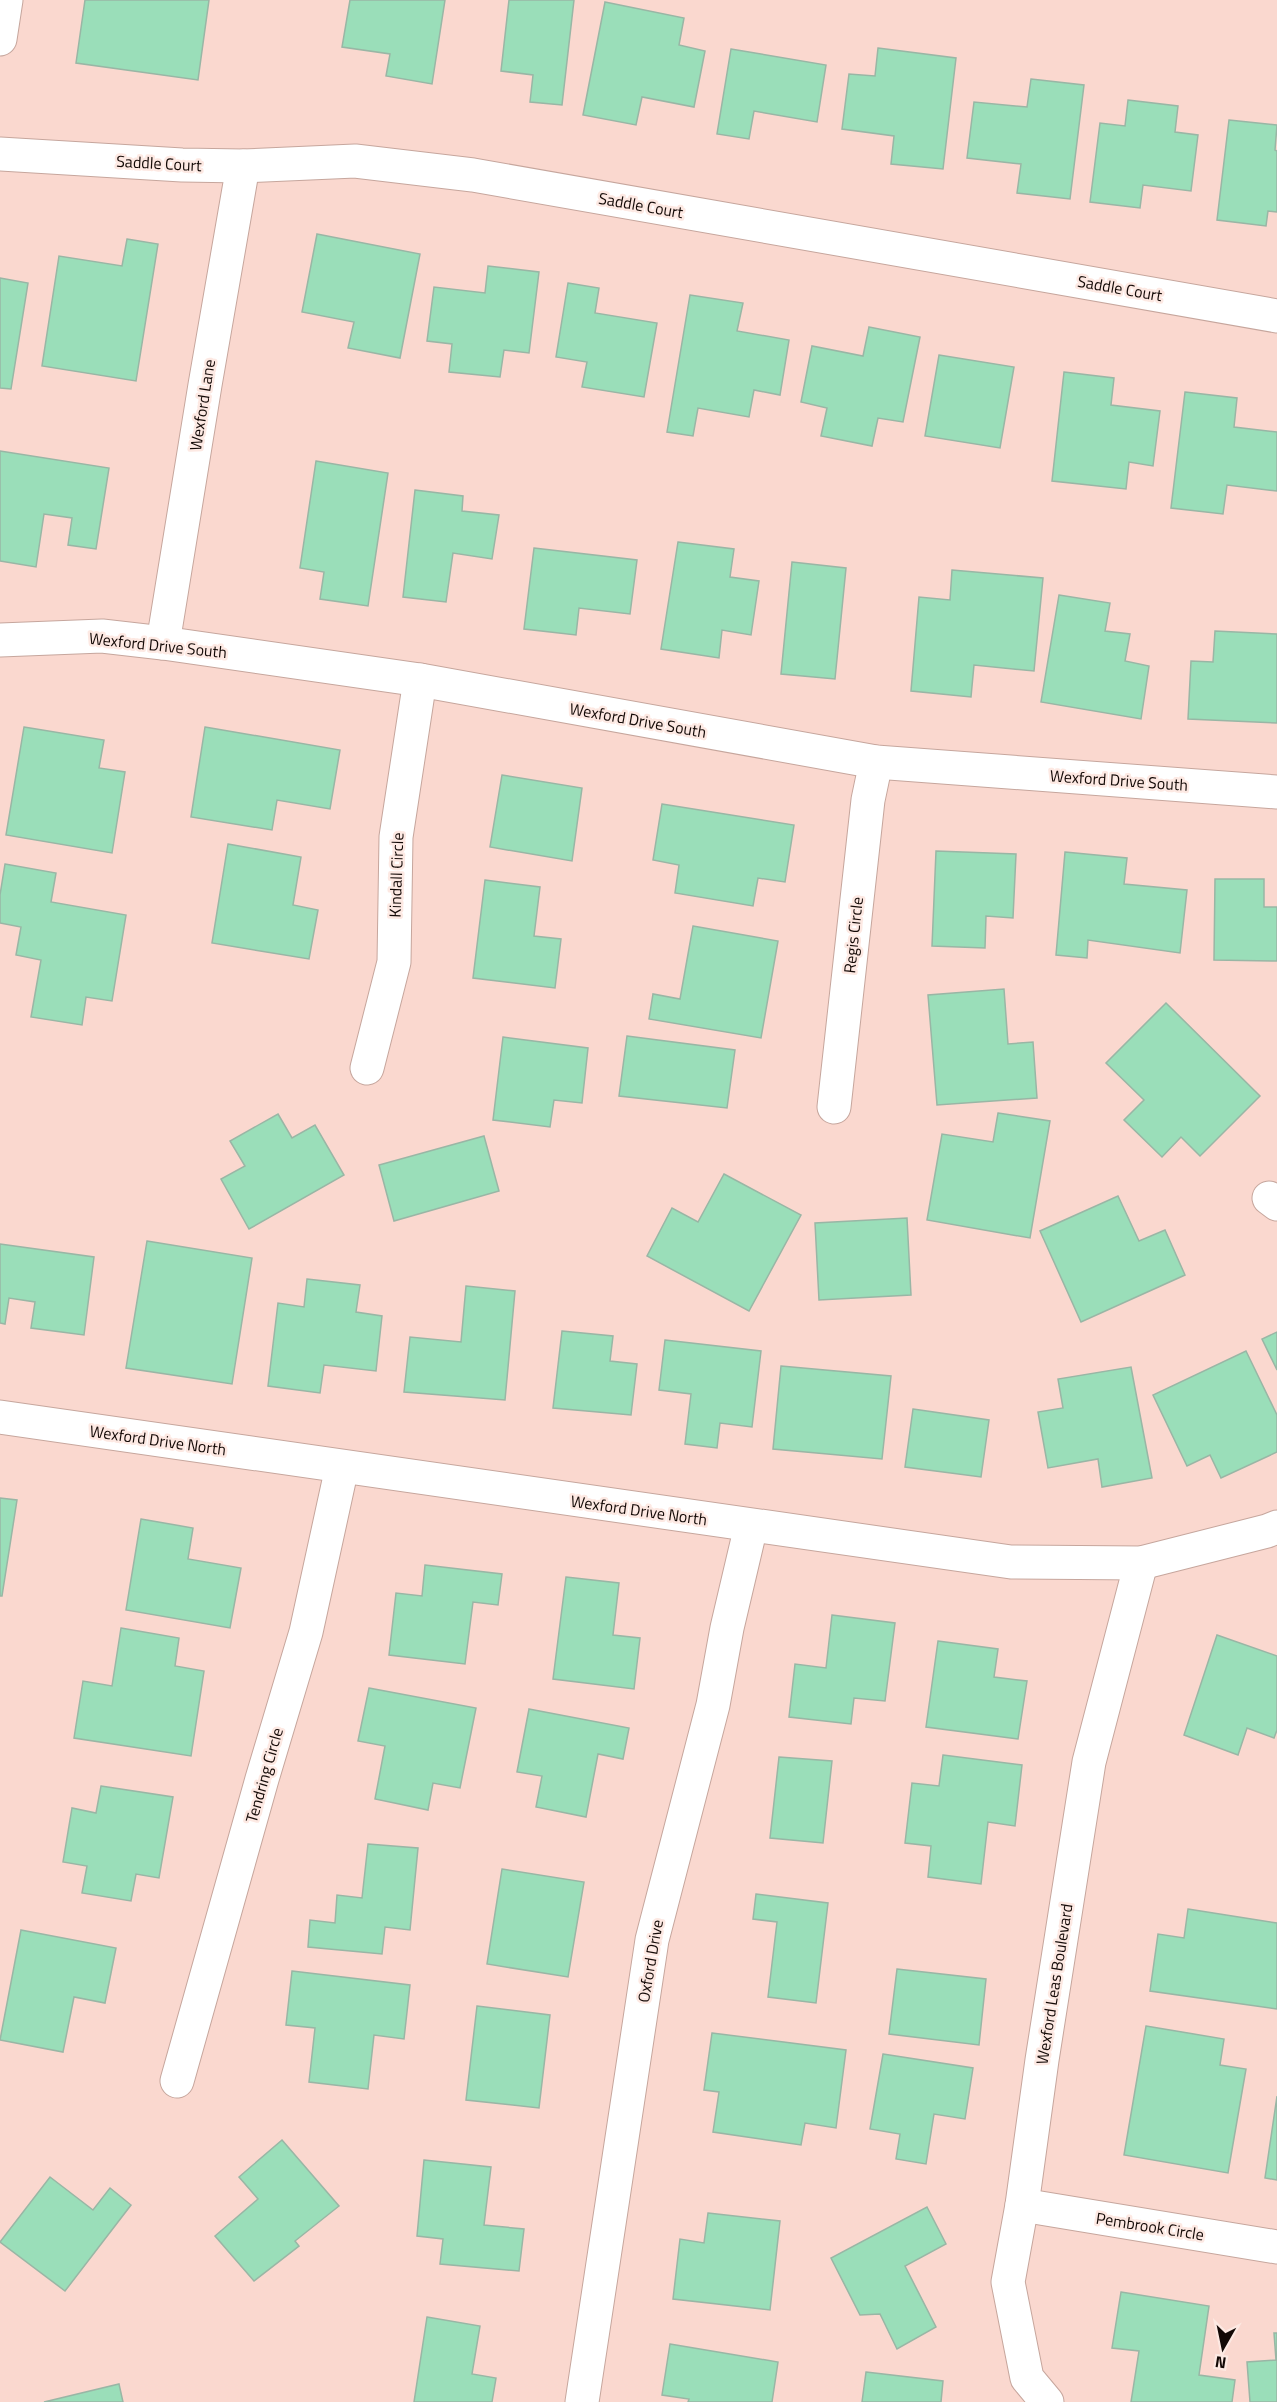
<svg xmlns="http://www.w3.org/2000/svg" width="1277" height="2402" font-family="'Titillium Web',sans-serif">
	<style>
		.building { fill: #9adeb9; stroke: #99b6a5; stroke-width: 1.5 }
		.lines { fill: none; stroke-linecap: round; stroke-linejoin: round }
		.street-casing { stroke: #c6a69d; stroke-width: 35 }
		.street { stroke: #fff; stroke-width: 33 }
		.labels { text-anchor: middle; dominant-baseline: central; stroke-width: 5; stroke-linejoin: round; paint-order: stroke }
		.street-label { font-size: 16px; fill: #130906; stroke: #fde9e3 }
	</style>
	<rect width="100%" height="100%" fill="#fad8cf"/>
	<g class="building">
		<path d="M85,0H209L198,80L76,63Z"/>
		<path d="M350,0H445L432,84L386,76L390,54L342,47Z"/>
		<path d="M509,0H574L562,105L530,102L533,75L501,71Z"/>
		<path d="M605,2L684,18L679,45L705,51L694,107L642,97L636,125L583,115Z"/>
		<path d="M878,48L956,58L943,169L891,164L894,136L842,129L849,74L875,76Z"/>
		<path d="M731,49L826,65L817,122L754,111L749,139L717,134Z"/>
		<path d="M1031,79L1084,85L1070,199L1017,193L1021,164L967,158L974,102L1027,107Z"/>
		<path d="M1128,100L1178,106L1175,132L1198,135L1191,191L1143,185L1140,208L1090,202L1100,123L1125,126Z"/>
		<path d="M1229,120L1277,125L1275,150L1277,151V212L1268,211L1266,226L1217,220Z"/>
		<path d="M317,234L420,254L400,358L348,348L354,322L302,312Z"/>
		<path d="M127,239L158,244L136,381L42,366L59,256L122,266Z"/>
		<path d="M488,266L539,272L529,353L504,350L500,377L449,372L452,344L427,341L434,287L485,293Z"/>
		<path d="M0,278L28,283L11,389L0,388Z"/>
		<path d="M568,283L599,288L595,313L657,323L644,397L582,387L587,362L556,357Z"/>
		<path d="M690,295L743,303L737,331L789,340L780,395L754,390L749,417L698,408L693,436L667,432Z"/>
		<path d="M869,327L920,337L903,422L878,418L872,446L821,436L827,408L801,402L812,346L863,356Z"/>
		<path d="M939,355L1014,367L1000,448L925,436Z"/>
		<path d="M1064,372L1114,378L1111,405L1160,411L1153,466L1129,462L1126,489L1052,481Z"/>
		<path d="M1185,392L1237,398L1234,427L1277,432V491L1227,485L1223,514L1171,508Z"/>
		<path d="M0,451L109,468L96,549L68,545L72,518L44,514L36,567L0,561Z"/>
		<path d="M316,461L388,473L368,606L320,599L324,572L300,568Z"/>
		<path d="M415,490L463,496L462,511L499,515L492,559L453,553L446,602L403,597Z"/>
		<path d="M678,542L734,549L730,577L759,581L751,635L722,630L719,658L661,649Z"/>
		<path d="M534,548L637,560L630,614L579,608L576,635L524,629Z"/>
		<path d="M792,562L846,568L835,679L781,674Z"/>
		<path d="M952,570L1043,578L1034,671L974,665L971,697L911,691L919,597L950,600Z"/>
		<path d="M1059,595L1110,603L1105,631L1130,634L1125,661L1149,666L1141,719L1041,702Z"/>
		<path d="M1215,631L1277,634V723L1188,719L1191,661L1213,662Z"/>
		<path d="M24,727L104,740L99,768L125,772L112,853L6,835Z"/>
		<path d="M205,727L340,750L330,809L277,800L272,830L191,817Z"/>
		<path d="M502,775L582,788L572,861L490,847Z"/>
		<path d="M662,804L794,825L785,882L758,878L753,906L675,893L679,865L653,860Z"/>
		<path d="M228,844L301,857L293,905L318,910L309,959L212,943Z"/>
		<path d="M936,851L1016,854L1013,918L986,916L985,948L932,946Z"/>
		<path d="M1065,852L1127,858L1124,884L1187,890L1180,953L1088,940L1087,958L1056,955Z"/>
		<path d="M5,864L56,873L51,902L126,915L112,1001L86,997L82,1025L31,1017L41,960L16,955L21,927L0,923V895Z"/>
		<path d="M1215,879H1264V907H1277V961L1214,960Z"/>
		<path d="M485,880L540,887L534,936L561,939L555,988L473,978Z"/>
		<path d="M693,926L778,941L761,1038L649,1019L653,994L680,999Z"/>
		<path d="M1004,989L1008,1044L1033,1042L1037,1098L937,1105L928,995Z"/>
		<path d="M1166,1003L1260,1096L1200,1156L1181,1137L1162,1157L1124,1120L1144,1100L1106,1063Z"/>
		<path d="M627,1036L735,1050L727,1108L619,1096Z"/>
		<path d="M503,1037L588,1048L582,1103L554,1100L550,1127L493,1120Z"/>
		<path d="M998,1113L1050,1121L1030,1238L927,1220L942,1134L993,1142Z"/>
		<path d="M278,1114L292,1138L315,1125L344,1175L249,1229L221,1179L245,1166L230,1141Z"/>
		<path d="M484,1136L499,1191L394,1221L379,1165Z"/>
		<path d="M724,1174L801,1215L749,1311L647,1256L672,1208L698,1222Z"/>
		<path d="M1118,1196L1139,1241L1165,1230L1185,1275L1081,1322L1040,1231Z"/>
		<path d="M907,1218L911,1295L819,1300L815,1223Z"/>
		<path d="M147,1241L252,1258L232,1384L126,1368Z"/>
		<path d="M0,1244L94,1257L84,1335L31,1328L35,1302L9,1298L5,1324L0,1323Z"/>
		<path d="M307,1279L360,1285L356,1312L382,1316L376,1371L324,1365L320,1393L268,1386L278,1303L304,1307Z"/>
		<path d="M466,1286L515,1291L505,1400L404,1392L410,1337L461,1342Z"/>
		<path d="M562,1331L613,1336L610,1361L637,1364L631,1415L553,1408Z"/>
		<path d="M1277,1332V1370L1262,1339Z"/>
		<path d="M665,1340L761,1351L752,1427L720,1423L717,1448L685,1444L691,1394L659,1390Z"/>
		<path d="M1246,1351L1277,1415V1452L1221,1478L1210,1455L1187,1466L1153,1395Z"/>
		<path d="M781,1366L891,1376L882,1459L773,1449Z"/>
		<path d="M1131,1367L1152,1478L1102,1487L1098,1459L1048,1468L1038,1412L1063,1408L1058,1379Z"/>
		<path d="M913,1409L989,1420L981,1477L905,1467Z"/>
		<path d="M0,1498L17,1500L2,1596H0Z"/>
		<path d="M141,1519L193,1528L188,1559L241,1568L230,1628L126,1610Z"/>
		<path d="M425,1565L502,1574L498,1605L473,1602L465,1664L389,1655L396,1593L422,1596Z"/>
		<path d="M566,1577L619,1583L613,1635L640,1638L634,1689L553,1679Z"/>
		<path d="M832,1615L895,1623L885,1701L854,1698L851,1724L789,1717L795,1664L826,1668Z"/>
		<path d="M121,1628L179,1638L175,1666L204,1671L191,1756L74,1738L83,1681L112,1686Z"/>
		<path d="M1217,1635L1277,1656V1730L1274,1738L1247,1728L1238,1755L1184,1735Z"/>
		<path d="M938,1641L998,1649L994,1677L1027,1681L1018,1739L926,1727Z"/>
		<path d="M369,1688L476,1708L460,1788L433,1783L428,1810L375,1799L385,1746L358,1741Z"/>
		<path d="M529,1709L629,1728L623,1759L598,1754L586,1817L536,1807L542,1776L517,1772Z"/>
		<path d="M943,1755L1022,1765L1015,1826L988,1822L981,1884L928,1877L931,1846L905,1843L912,1783L939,1786Z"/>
		<path d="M779,1757L832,1761L823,1843L770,1838Z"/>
		<path d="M101,1786L173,1797L159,1878L136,1874L131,1901L82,1893L87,1866L63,1862L72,1808L96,1813Z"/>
		<path d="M368,1844L418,1848L410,1930L385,1927L382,1954L308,1947L310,1920L335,1923L337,1895L362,1898Z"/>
		<path d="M502,1869L584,1882L568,1977L487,1964Z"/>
		<path d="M756,1894L828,1903L816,2003L768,1997L777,1922L753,1919Z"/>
		<path d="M1188,1909L1277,1923V2009L1150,1991L1158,1934L1184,1938Z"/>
		<path d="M21,1930L116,1948L105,2003L74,1997L63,2052L0,2040Z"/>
		<path d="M897,1969L986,1979L979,2045L889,2034Z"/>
		<path d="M292,1971L410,1985L404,2039L374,2035L368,2089L309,2082L315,2028L286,2025Z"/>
		<path d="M477,2006L550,2015L539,2108L466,2100Z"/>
		<path d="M1146,2026L1224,2039L1220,2065L1246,2069L1228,2173L1124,2155Z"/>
		<path d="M712,2033L846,2050L836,2128L805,2123L801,2145L713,2132L719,2092L704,2090Z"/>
		<path d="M883,2054L973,2068L965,2119L934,2114L926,2164L896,2159L900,2134L870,2129Z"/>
		<path d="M1277,2096V2180L1265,2178Z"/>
		<path d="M282,2140L339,2206L295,2241L299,2246L254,2281L215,2236L258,2199L239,2177Z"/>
		<path d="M424,2160L491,2167L484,2225L524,2229L519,2271L440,2264L443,2239L417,2236Z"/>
		<path d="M50,2177L93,2210L110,2188L131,2205L65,2291L0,2242Z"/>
		<path d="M927,2207L946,2244L905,2266L936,2327L897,2349L880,2314L860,2315L831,2258Z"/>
		<path d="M708,2213L780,2221L770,2310L673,2299L680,2239L704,2243Z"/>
		<path d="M1121,2292L1209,2306L1199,2375L1235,2380L1232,2402H1131L1139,2351L1112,2348Z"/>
		<path d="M427,2317L480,2326L472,2374L496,2378L492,2402H414Z"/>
		<path d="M1274,2333H1277V2402H1250L1247,2362L1276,2360Z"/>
		<path d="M670,2344L778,2362L772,2402H688L689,2399L662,2395Z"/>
		<path d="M866,2372L943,2381L941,2402H862Z"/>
		<path d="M119,2384L123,2402H44Z"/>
	</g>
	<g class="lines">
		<defs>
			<g id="street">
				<path d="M0,39L6,0"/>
				<path d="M0,154L182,165L243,166L355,161L473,175L1277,316"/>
				<path d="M0,640L102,636L163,643L420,680L876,762L1277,792"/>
				<path d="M163,643L205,385L243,166"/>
				<path d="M367,1068L394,962L396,837L420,680"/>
				<path d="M834,1107L868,800L876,762"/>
				<path d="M1269,1198L1277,1204"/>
				<path d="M0,1417L1011,1562L1141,1563L1267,1531L1277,1527"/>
				<path d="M177,2081L262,1779L306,1632L342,1467"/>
				<path d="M1022,2205L1277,2247"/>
				<path d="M582,2402L652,1940L713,1705L727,1628L751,1526"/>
				<path d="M1047,2402L1027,2378L1008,2282L1022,2205L1042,2060L1089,1762L1141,1563"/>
			</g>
		</defs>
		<use href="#street" class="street-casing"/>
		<use href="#street" class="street"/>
	</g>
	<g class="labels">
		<g class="street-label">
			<text transform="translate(159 163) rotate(3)">Saddle Court</text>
			<text transform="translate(641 205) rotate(10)">Saddle Court</text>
			<text transform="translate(1120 288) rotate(10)">Saddle Court</text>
			<text transform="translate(202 405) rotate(-81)">Wexford Lane</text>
			<text transform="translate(158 645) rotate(6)">Wexford Drive South</text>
			<text transform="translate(638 720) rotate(10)">Wexford Drive South</text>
			<text transform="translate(1119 780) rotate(4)">Wexford Drive South</text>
			<text transform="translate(396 875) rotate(-88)">Kindall Circle</text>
			<text transform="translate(853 935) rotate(-84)">Regis Circle</text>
			<text transform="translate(158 1440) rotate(8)">Wexford Drive North</text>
			<text transform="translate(639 1510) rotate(8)">Wexford Drive North</text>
			<text transform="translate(264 1775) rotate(-74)">Tendring Circle</text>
			<text transform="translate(650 1961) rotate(-80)">Oxford Drive</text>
			<text transform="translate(1054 1984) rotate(-81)">Wexford Leas Boulevard</text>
			<text transform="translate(1150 2226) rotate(9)">Pembrook Circle</text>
		</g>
	</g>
	<g transform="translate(1223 2348) rotate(189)" stroke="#fde9e3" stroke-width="4.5" paint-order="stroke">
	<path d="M0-4.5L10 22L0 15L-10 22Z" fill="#130906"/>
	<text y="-9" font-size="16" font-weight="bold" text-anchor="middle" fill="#130906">N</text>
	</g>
</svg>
